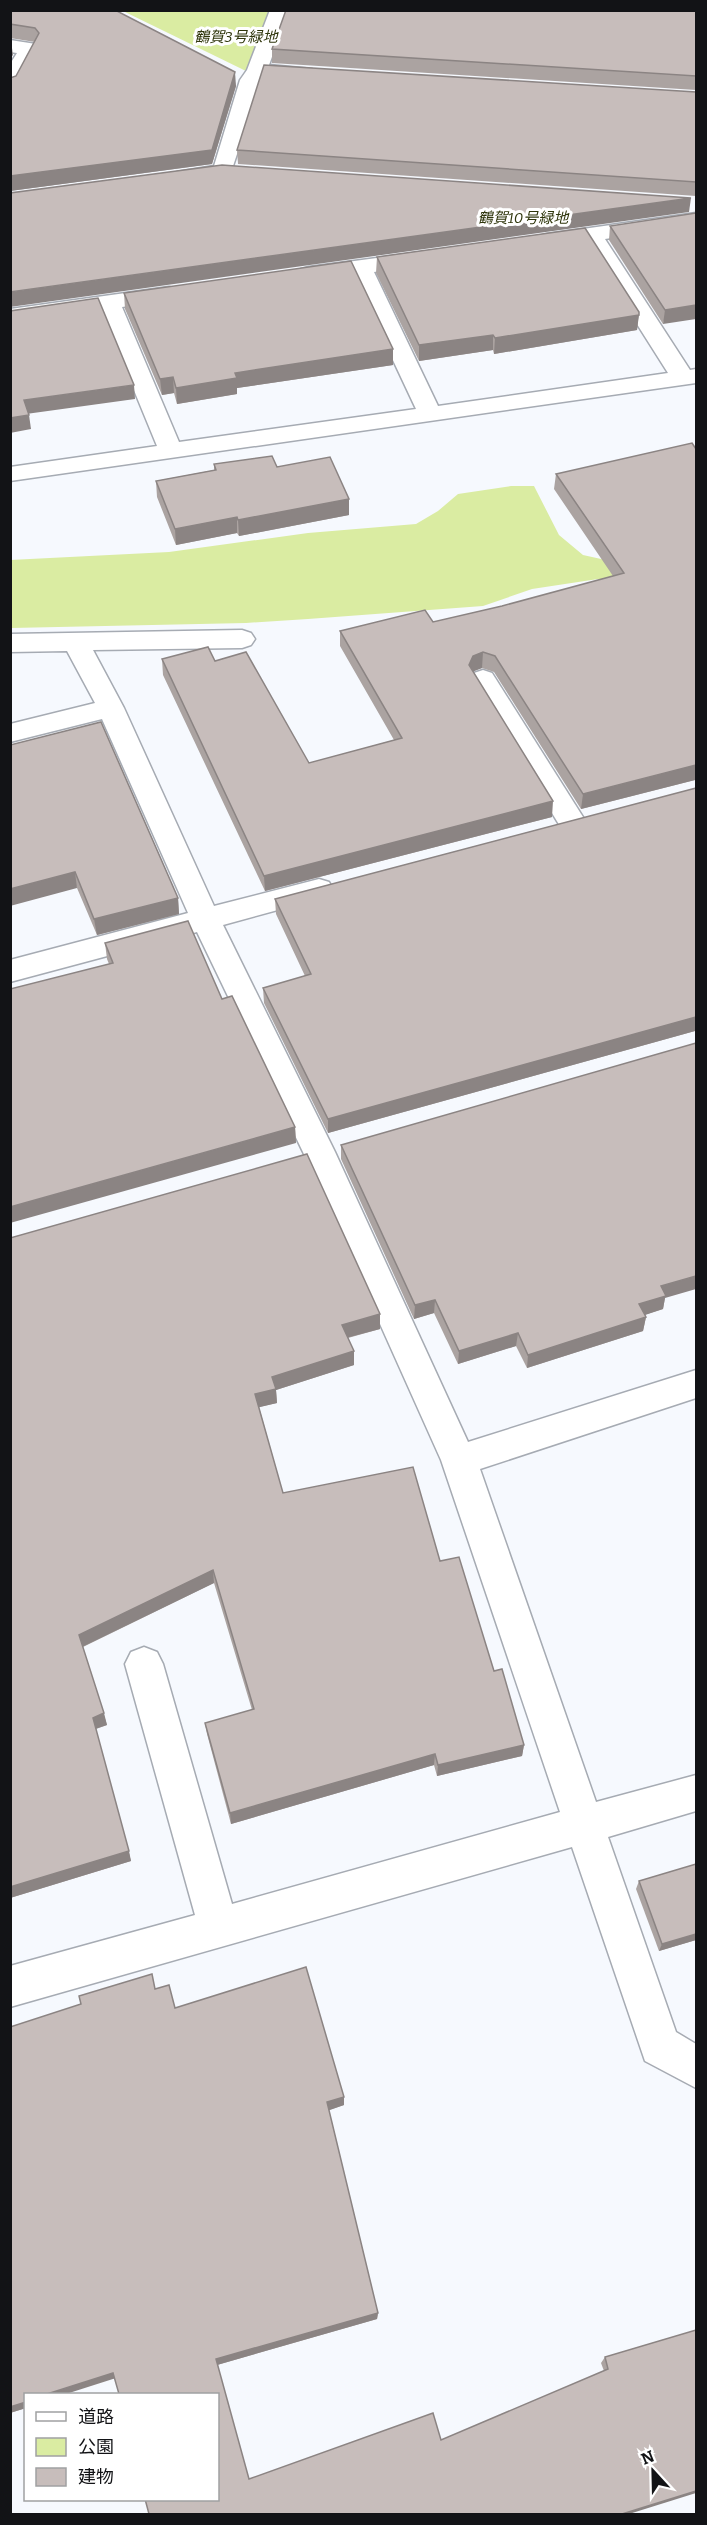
<svg xmlns="http://www.w3.org/2000/svg" width="707" height="2525" font-family="Bitter,'Noto Sans JP',serif">
	<style>
		.green { fill: #daeca2 }
		.lines { fill: none; stroke-linecap: round; stroke-linejoin: round }
		.minor-casing { stroke: #a6abb3; stroke-width: 3 }
		.minor { fill: #fff; fill-rule: evenodd }
		.wall { fill: #aba3a1 }
		.shaded-wall { fill: #8b8483 }
		.building { fill: #c7bdbb; stroke: #8b8483; stroke-width: 1.5 }
		.labels { text-anchor: middle; dominant-baseline: central; stroke-width: 6; stroke-linejoin: round; paint-order: stroke }
		.far-park-label { font-size: 15px; font-style: italic; fill: #2f360c; stroke: #fff }
	</style>
	<rect width="100%" height="100%" fill="#f6f9fe"/>
	<g class="green">
		<path d="M123,11H271L248,72Z"/>
		<path d="M511,486H534L559,535L583,555L696,580L598,579L532,589L483,606L308,619L246,623L11,628L10,560L169,552L308,533L416,524L438,511L458,494Z"/>
	</g>
	<g class="lines">
		<defs>
			<g id="minor">
				<path d="M270,10H289L269,65L312,69L315,73L312,77L305,79L263,76L230,175L184,182L177,180L173,176L177,172L214,166L240,80L247,70Z"/>
				<path d="M10,40L36,44L39,48L20,84L17,88L10,90V64L17,53L10,52Z"/>
				<path d="M696,213V225L605,239L690,370L696,369V383L10,481V467L157,446L101,310L10,323V309L169,287L177,289L180,294L177,299L122,307L179,442L416,409L353,275L309,281L301,279L298,274L301,269L309,267L422,252L430,254L433,259L430,264L374,272L438,406L668,373L585,242L547,248L539,246L536,241L539,236L547,234Z"/>
				<path d="M242,630L251,633L255,639L251,645L242,648L93,650L124,708L214,906L319,879L329,882L333,889L329,896L223,925L335,1152L468,1442L696,1370V1398L480,1469L596,1802L696,1775V1811L608,1837L676,2032L696,2044V2088L645,2061L572,1847L10,2007V1966L195,1915L125,1664L131,1652L144,1647L157,1652L163,1664L232,1904L560,1812L441,1460L303,1152L197,932L10,982V960L188,913L102,719L10,742V724L95,703L67,651L10,652V634Z"/>
				<path d="M483,670L492,673L583,817L587,824L583,831L573,834L563,831L470,679L474,673Z"/>
			</g>
		</defs>
		<use href="#minor" class="minor-casing"/>
		<use href="#minor" class="minor"/>
	</g>
	<g class="wall">
		<path d="M10,10L236,86L212,164L10,191V78L16,76L35,42L10,38Z"/>
		<path d="M696,10V92V90L272,63V49Z"/>
		<path d="M696,92V196L238,164L237,150Z"/>
		<path d="M696,213L663,324L609,240L610,226Z"/>
		<path d="M377,257L639,312L637,330L494,354L493,350L419,361L376,273Z"/>
		<path d="M124,293L393,349V365L237,388V394L177,404L174,393L162,395L125,309Z"/>
		<path d="M696,449V781L695,780L581,809L494,672L482,668L473,671L552,817L265,891L163,675L162,659L215,661L309,763L394,740L340,646V631L433,622L502,606L613,576L554,489L556,474Z"/>
		<path d="M214,464L277,467L349,499V515L239,536L237,533L176,545L157,497L156,481L214,470Z"/>
		<path d="M10,745L178,898L179,914L97,935L77,888Z"/>
		<path d="M696,788V1032L695,1031L328,1133L264,1003L263,988L305,976L276,914L275,899Z"/>
		<path d="M105,943L222,999L295,1127L296,1143L109,964L107,959Z"/>
		<path d="M341,1145L665,1298L663,1309L644,1315L646,1317L643,1331L527,1368L516,1346L458,1364L434,1313L414,1319L341,1159Z"/>
		<path d="M10,1238L380,1329L348,1338L354,1365L276,1390L277,1403L259,1407L283,1493L440,1561L494,1671L524,1745L522,1756L437,1776L434,1765L231,1824L207,1734L205,1723L252,1710L214,1583L83,1647L107,1725L96,1729L131,1861L10,1898Z"/>
		<path d="M696,1864V1940L659,1951L636,1889L639,1881Z"/>
		<path d="M156,1989L175,2008L344,2097V2105L329,2110L378,2313L377,2319L217,2365L249,2479L441,2440L604,2371L601,2363L605,2357L696,2330L629,2514H149L115,2378L26,2394V2408L10,2413V2027Z"/>
	</g>
	<g class="shaded-wall">
		<path d="M11,41L13,55L10,59V43Z"/>
		<path d="M235,72L236,86L212,164L10,191V176Z"/>
		<path d="M691,198L689,212L10,307V292Z"/>
		<path d="M696,305V319L663,324L665,310Z"/>
		<path d="M639,315L637,330L494,354L495,338Z"/>
		<path d="M493,335V350L419,361V345Z"/>
		<path d="M393,349V365L237,388V394L177,404L176,388L235,373Z"/>
		<path d="M173,377L174,393L162,395L160,379Z"/>
		<path d="M134,385L135,399L26,414L24,400Z"/>
		<path d="M29,415L31,429L10,433V418Z"/>
		<path d="M349,499V515L239,536L238,520Z"/>
		<path d="M237,517V533L176,545L175,529Z"/>
		<path d="M483,652L482,668L472,672L469,665L473,656Z"/>
		<path d="M696,765L695,780L581,809L583,794Z"/>
		<path d="M553,801L552,817L265,891L264,876Z"/>
		<path d="M75,872L77,888L10,906V889Z"/>
		<path d="M178,898L179,914L97,935L94,919Z"/>
		<path d="M696,1017L695,1031L328,1133V1119Z"/>
		<path d="M295,1127L296,1143L10,1223V1207Z"/>
		<path d="M696,1276V1289L665,1298L663,1309L636,1318L639,1304L661,1286Z"/>
		<path d="M435,1300L434,1313L414,1319L415,1305Z"/>
		<path d="M380,1314V1329L342,1339V1325Z"/>
		<path d="M646,1317L643,1331L527,1368L528,1355Z"/>
		<path d="M518,1333L516,1346L458,1364L459,1351Z"/>
		<path d="M354,1351V1365L276,1390L277,1403L256,1408L255,1394L272,1377Z"/>
		<path d="M213,1570L214,1583L82,1647L79,1635Z"/>
		<path d="M104,1713L107,1725L95,1729L93,1718Z"/>
		<path d="M524,1745L522,1756L437,1776L438,1765Z"/>
		<path d="M435,1754L434,1765L231,1824L230,1813Z"/>
		<path d="M129,1851L131,1861L10,1898V1887Z"/>
		<path d="M696,1934V1940L659,1951L662,1944Z"/>
		<path d="M344,2097V2105L327,2111V2102Z"/>
		<path d="M378,2313L377,2319L217,2365L216,2359Z"/>
		<path d="M113,2373L116,2378L66,2394H47Z"/>
		<path d="M26,2402V2408L10,2413V2407Z"/>
		<path d="M696,2491V2493L629,2514H622Z"/>
	</g>
	<g class="building">
		<path d="M10,10H115L235,72L212,150L10,176V78L16,76L39,33L35,28L10,24Z"/>
		<path d="M286,10H696V76L272,49Z"/>
		<path d="M264,65L696,92V182L237,150Z"/>
		<path d="M222,165L691,198L10,292V193Z"/>
		<path d="M696,213V305L665,310L610,226Z"/>
		<path d="M585,228L639,312V315L495,338L493,335L419,345L377,257Z"/>
		<path d="M351,261L393,349L235,373L237,378L176,388L173,377L160,379L124,293Z"/>
		<path d="M98,298L134,385L24,400L29,415L10,418V311Z"/>
		<path d="M692,443L696,449V765L583,794L495,656L483,652L473,656L469,665L553,801L264,876L162,659L208,647L215,661L246,652L309,763L402,738L340,631L425,610L433,622L502,606L624,573L556,474Z"/>
		<path d="M272,456L277,467L330,457L349,499L238,520L237,517L175,529L156,481L216,470L214,464Z"/>
		<path d="M101,722L178,898L94,919L75,872L10,889V745Z"/>
		<path d="M696,788V1017L328,1119L263,988L311,974L275,899Z"/>
		<path d="M188,921L222,999L232,996L295,1127L10,1207V989L113,963L105,943Z"/>
		<path d="M696,1043V1276L661,1286L666,1296L639,1304L646,1317L528,1355L518,1333L459,1351L435,1300L415,1305L341,1145Z"/>
		<path d="M307,1154L380,1314L342,1325L354,1351L272,1377L276,1389L255,1394L283,1493L413,1467L440,1561L459,1557L494,1671L502,1669L524,1745L438,1765L435,1754L230,1813L205,1723L254,1709L213,1570L79,1635L104,1713L93,1718L129,1851L10,1887V1238Z"/>
		<path d="M696,1864V1934L662,1944L639,1881Z"/>
		<path d="M306,1967L344,2097L327,2102L378,2313L216,2359L249,2479L433,2413L441,2440L608,2369L605,2357L696,2330V2491L622,2514H149L145,2499H218V2394H119L113,2373L47,2394H26V2402L10,2407V2027L81,2004L79,1996L152,1974L155,1989L169,1985L175,2008Z"/>
	</g>
	<g class="labels">
		<g class="far-park-label">
			<text x="236" y="37">鶴賀3号緑地</text>
			<text x="523" y="218">鶴賀10号緑地</text>
		</g>
	</g>
	<rect width="707" height="2525" fill="none" stroke="#121316" stroke-width="24"/>
	<rect x="24" y="2393" width="195" height="108" fill="#ffffff" stroke="#a0a1a2" stroke-width="1.5"/>
	<rect x="36" y="2412" width="30" height="9" fill="#ffffff" stroke="#a0a1a2" stroke-width="1.5"/>
	<text x="78" y="2423" font-size="18" fill="#121316">道路</text>
	<rect x="36" y="2438" width="30" height="18" fill="#daeca2" stroke="#a0a1a2" stroke-width="1.5"/>
	<text x="78" y="2453" font-size="18" fill="#121316">公園</text>
	<rect x="36" y="2468" width="30" height="18" fill="#c7bdbb" stroke="#a0a1a2" stroke-width="1.5"/>
	<text x="78" y="2483" font-size="18" fill="#121316">建物</text>
	<g transform="translate(653 2471) rotate(338)" stroke="#ffffff" stroke-width="4.5" paint-order="stroke">
	<path d="M0-4.5L10 22L0 15L-10 22Z" fill="#121316"/>
	<text y="-9" font-size="16" font-weight="bold" text-anchor="middle" fill="#121316">N</text>
	</g>
</svg>
